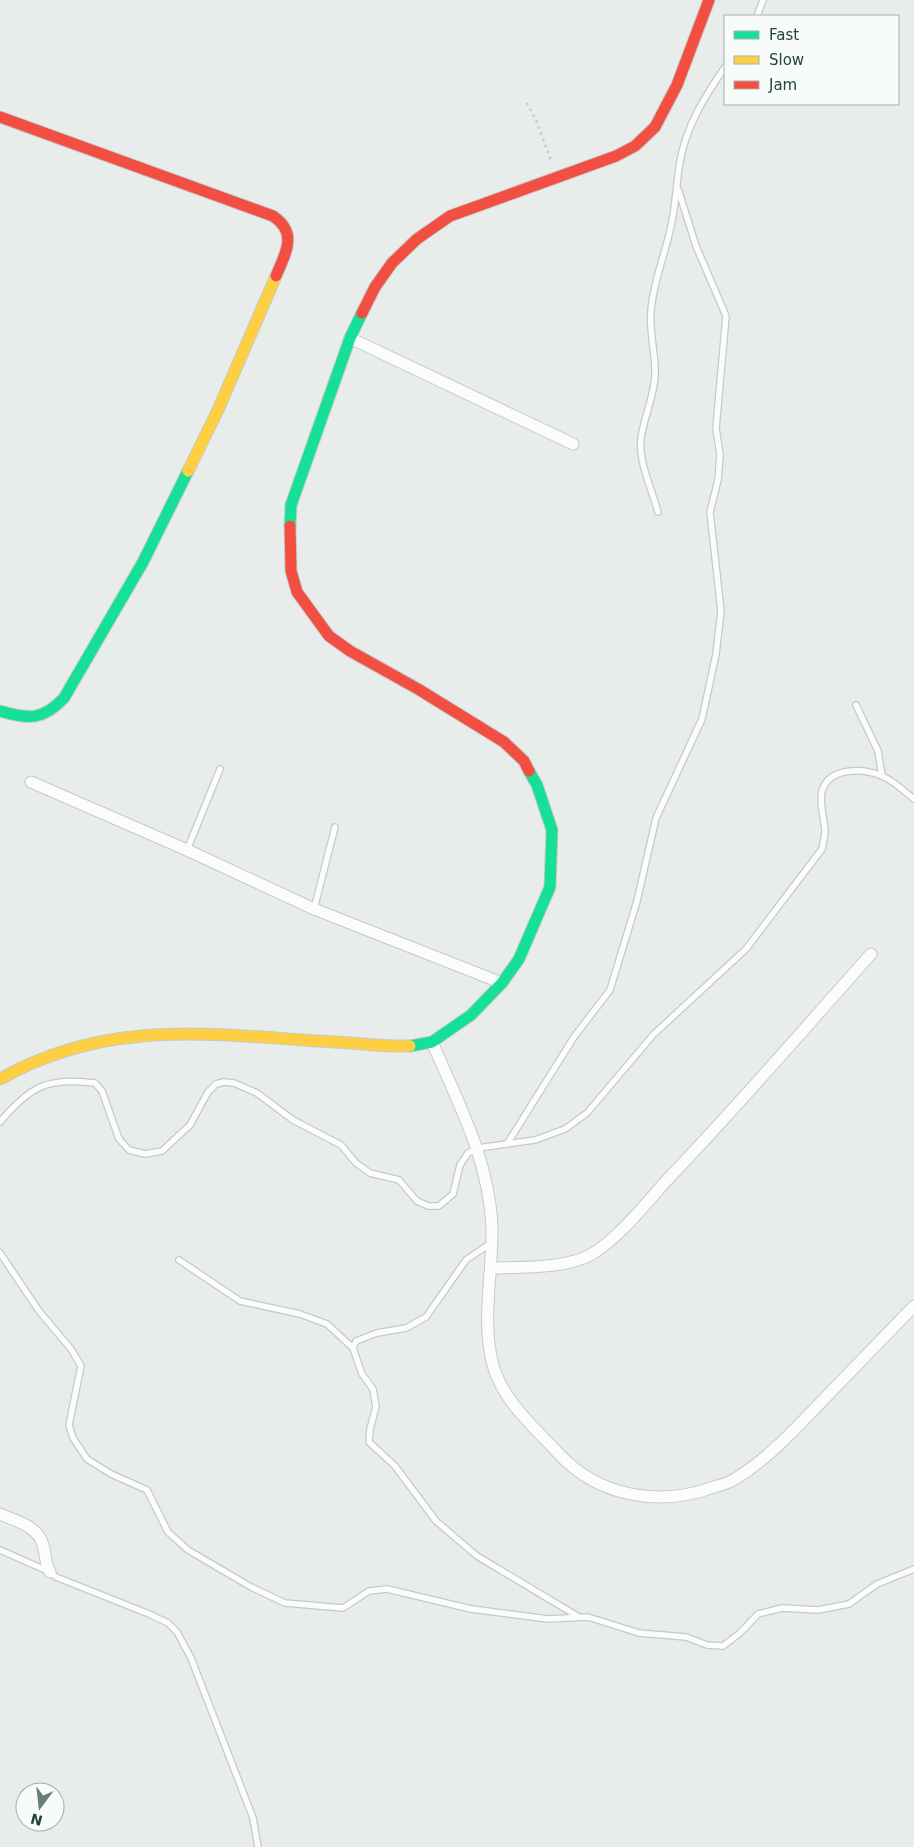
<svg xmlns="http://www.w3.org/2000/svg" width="914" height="1847" font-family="'DejaVu Sans',sans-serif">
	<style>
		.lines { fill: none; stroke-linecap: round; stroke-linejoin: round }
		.lane-casing { stroke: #c5cac8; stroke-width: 8 }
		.street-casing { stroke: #c5cac8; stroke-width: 13 }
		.fast-casing { stroke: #c3cbc8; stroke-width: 13 }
		.slow-casing { stroke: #c3cbc8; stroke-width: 13 }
		.jam-casing { stroke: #c3cbc8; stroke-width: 13 }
		.path { stroke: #c3ccca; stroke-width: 2.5; stroke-dasharray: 2.5 4; stroke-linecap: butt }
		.lane { stroke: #fcfcfc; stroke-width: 5.5 }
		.street { stroke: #fcfcfc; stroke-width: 11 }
		.fast { stroke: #16e098; stroke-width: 11 }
		.slow { stroke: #ffcf43; stroke-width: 11 }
		.jam { stroke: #f24e42; stroke-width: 11 }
	</style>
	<rect width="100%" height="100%" fill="#e8edeb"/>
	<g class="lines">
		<defs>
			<g id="lane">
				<path d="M757,16L763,0"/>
				<path d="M658,512C652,490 638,461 641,438C644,417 654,397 655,375C656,354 649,334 651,311C653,282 665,255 671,226C676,205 676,183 680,162C686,126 705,96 725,67"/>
				<path d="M856,705L878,751L882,776"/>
				<path d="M187,850L220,769"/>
				<path d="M314,909L335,827"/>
				<path d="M0,1122C30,1086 48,1077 95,1083L102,1091L119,1139L129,1150L145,1154L162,1151L190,1125L208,1092L216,1084L224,1082L234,1083L257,1093L293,1120L341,1145L356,1163L370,1173L399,1180L417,1201L428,1206H439L453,1194L460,1165L468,1153L478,1148L535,1140L565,1129L587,1113L653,1035L746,949L822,849C823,843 825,836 825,830C824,817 819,804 822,791C829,767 862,768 882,776C894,781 904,791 914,799"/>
				<path d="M507,1144L574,1037L610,990L637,901L656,818L702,719L716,654L721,611L710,512L718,480L720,455L716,428L726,316L696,246L678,189"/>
				<path d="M491,1243L466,1260L426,1317L406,1328L377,1333L356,1341L353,1348L362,1374L373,1389L376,1407L370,1429L369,1442L395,1466L436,1521L477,1556L579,1617"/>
				<path d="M0,1253L39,1311L71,1349L81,1366L69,1425L73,1438L87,1459L111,1474L147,1490L168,1532L188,1550L251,1587L285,1603L343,1608L369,1591L387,1589L471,1609L548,1619L588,1617L639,1633L686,1637L707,1645L723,1646L740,1633L758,1614L782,1608L818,1610L849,1604L877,1584L914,1569"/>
				<path d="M179,1260L240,1301L300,1314L327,1324L353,1348"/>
				<path d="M0,1550L50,1572L56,1577L149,1614L168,1623L177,1632L191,1658L253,1818L258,1847"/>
			</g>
			<g id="street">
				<path d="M350,338L573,444"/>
				<path d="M31,782L187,850L314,909L502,983"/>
				<path d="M432,1042C458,1102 489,1160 492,1227C493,1272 481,1321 493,1365C502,1400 535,1428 559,1454C599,1497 660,1507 714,1487C721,1485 729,1483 735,1479C768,1459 797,1427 824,1399C854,1368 884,1337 914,1306"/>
				<path d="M491,1268C520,1267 567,1269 592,1254C621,1236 645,1204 668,1179C738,1106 804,1029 871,954"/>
				<path d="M0,1514C16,1521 38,1526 43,1545C46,1555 45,1563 50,1572"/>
			</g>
			<g id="fast">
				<path d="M290,526L291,505L350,338L362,313"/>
				<path d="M0,711C29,719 42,721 64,698L143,562L188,471"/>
				<path d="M410,1046L432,1042L471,1015L502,983L519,959L550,887L552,830L537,785L529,771"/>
			</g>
			<g id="slow">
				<path d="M188,471L218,410L276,276"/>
				<path d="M0,1079C110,1017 214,1035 334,1042C359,1043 385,1047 410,1046"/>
			</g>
			<g id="jam">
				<path d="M0,117L273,216C298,233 286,252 276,276"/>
				<path d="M362,313L375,287L392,263L417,239L450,216L616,156L635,146L655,127L677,85L709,0"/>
				<path d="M290,526L291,571L297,592L329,636L350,651L418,689L504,742L524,761L529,771"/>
			</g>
		</defs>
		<use href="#lane" class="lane-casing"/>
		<use href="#street" class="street-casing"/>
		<use href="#fast" class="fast-casing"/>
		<use href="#slow" class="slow-casing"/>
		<use href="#jam" class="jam-casing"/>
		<path class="path" d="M527,103L536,120L552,163"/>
		<use href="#lane" class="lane"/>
		<use href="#street" class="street"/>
		<use href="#fast" class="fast"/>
		<use href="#slow" class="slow"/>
		<use href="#jam" class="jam"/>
	</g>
	<rect x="724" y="15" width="175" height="90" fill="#f7fbf9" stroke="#a3b1ad"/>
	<rect x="734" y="31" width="25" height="8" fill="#16e098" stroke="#a3b1ad"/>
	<text x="769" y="40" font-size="15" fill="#24423a">Fast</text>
	<rect x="734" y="56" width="25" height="8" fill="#ffcf43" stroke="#a3b1ad"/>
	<text x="769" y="65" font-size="15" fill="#24423a">Slow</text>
	<rect x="734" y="81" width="25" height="8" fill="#f24e42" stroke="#a3b1ad"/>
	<text x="769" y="90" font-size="15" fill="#24423a">Jam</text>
	<g transform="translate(40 1807) rotate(195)"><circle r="24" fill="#f7fbf9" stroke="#a3b1ad"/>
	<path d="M0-4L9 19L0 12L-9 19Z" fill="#697e78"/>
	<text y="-8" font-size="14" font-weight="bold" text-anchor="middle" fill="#24423a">N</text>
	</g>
</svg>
